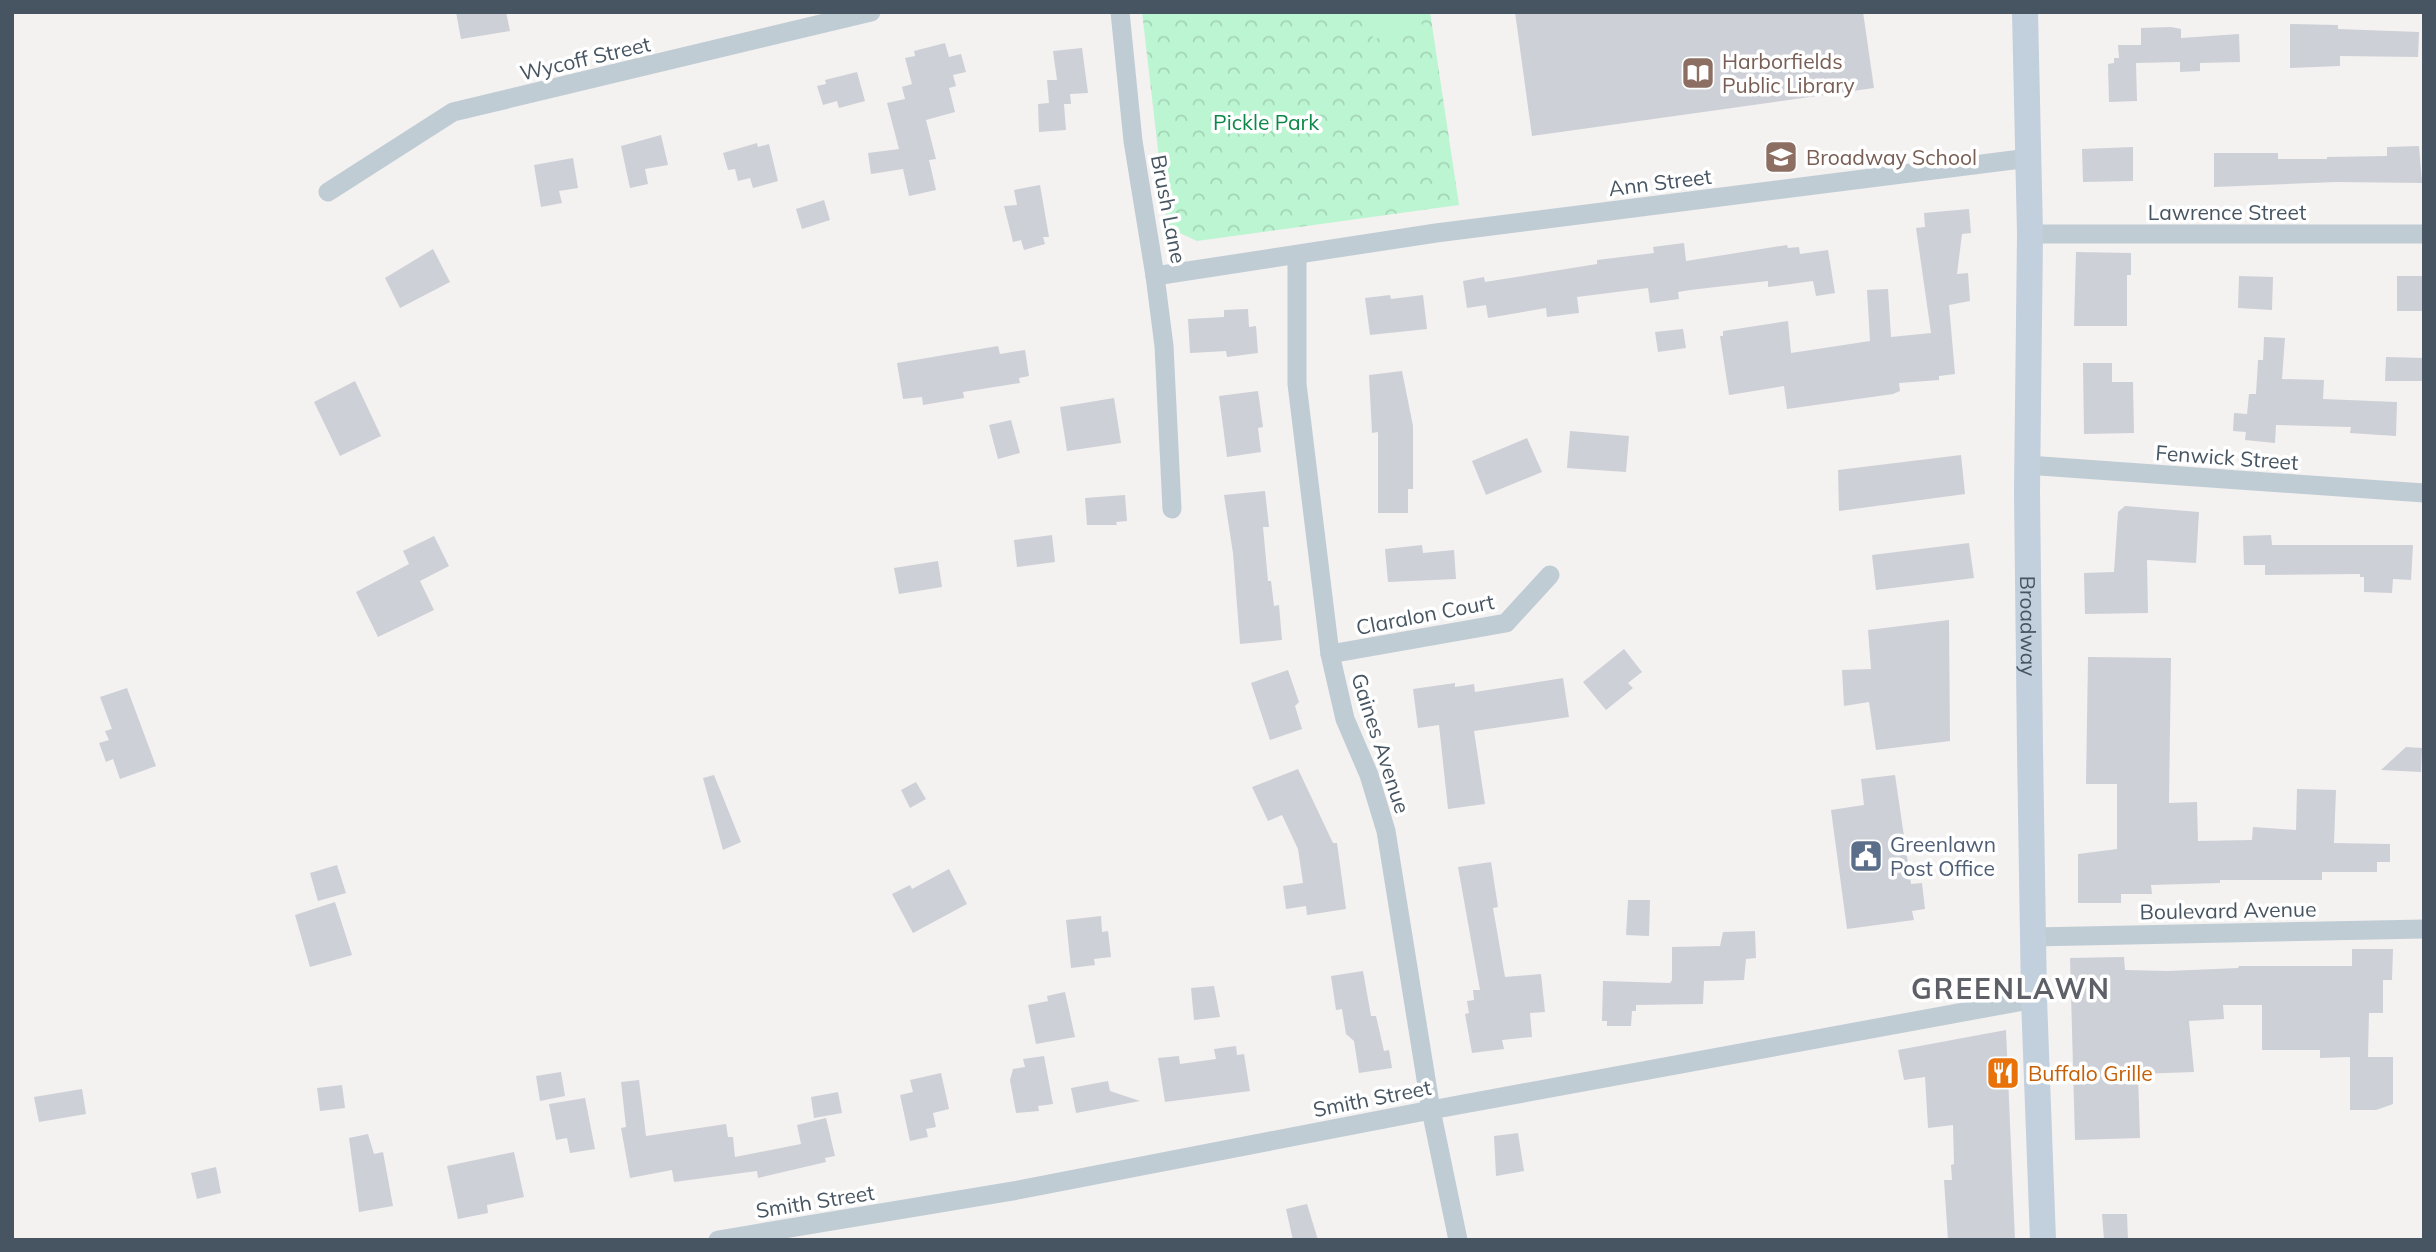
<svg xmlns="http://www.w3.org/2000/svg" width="2436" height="1252" font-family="Mulish,sans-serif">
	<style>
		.park { fill: url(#park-crowns) }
		.pitch { fill: #bcf5d1 }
		.building { fill: #cdd0d6 }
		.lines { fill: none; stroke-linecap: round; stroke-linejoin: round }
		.minor { stroke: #c0ccd4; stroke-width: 19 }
		.secondary { stroke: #c2cfdc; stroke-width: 26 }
		.labels { text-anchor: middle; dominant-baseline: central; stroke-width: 7; stroke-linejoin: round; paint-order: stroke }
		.street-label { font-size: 21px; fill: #465561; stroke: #fff }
		.education-label { font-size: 21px; fill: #785e54; stroke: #fff; text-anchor: start }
		.park-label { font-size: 21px; fill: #0c8849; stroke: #fff }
		.service-label { font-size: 21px; fill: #4e5e75; stroke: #fff; text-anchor: start }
		.food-label { font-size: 21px; fill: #c56008; stroke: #fff; text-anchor: start }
		.district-label { font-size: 28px; font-weight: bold; letter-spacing: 2px; fill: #5d6167; stroke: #fff }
	</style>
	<defs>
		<pattern id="park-crowns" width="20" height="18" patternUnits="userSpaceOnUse" patternTransform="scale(1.75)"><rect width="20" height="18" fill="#bcf5d1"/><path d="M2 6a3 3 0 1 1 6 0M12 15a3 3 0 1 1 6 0" fill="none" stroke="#a3d4b6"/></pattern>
	</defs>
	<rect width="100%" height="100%" fill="#f4f1f1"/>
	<path class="park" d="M1142,12H1430L1459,205L1197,241L1167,227Z"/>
	<path class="pitch" d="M1369,12H1420L1423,32L1373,39Z"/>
	<g class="building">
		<path d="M456,12H506L510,31L461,39Z"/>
		<path d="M1515,12H1863L1874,88L1532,136Z"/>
		<path d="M2290,24L2338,25V29L2419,32L2418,57L2340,56V66L2290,68Z"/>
		<path d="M2171,27L2181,29V38L2239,34L2240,62L2200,63V71L2180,72V62L2136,63L2137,101L2109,102L2108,64L2114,63V58H2119L2118,45H2141V28Z"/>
		<path d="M945,43L949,57L961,54L966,72L953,75L956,86L949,88L955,112L926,120L936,159L929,160L936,190L909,196L903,169L871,174L868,153L899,149L887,103L905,99L902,87L912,84L905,58L915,56L914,51Z"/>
		<path d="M1082,48L1088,93L1070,94L1071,104H1064L1066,130L1039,132L1038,104L1049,103L1047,80H1057L1053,51Z"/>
		<path d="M857,72L865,101L839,108L837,101L823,105L817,86L826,84L825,80Z"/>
		<path d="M661,135L668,165L645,169L648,184L630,188L621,146Z"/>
		<path d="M757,143L758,147L769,144L778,181L753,188L750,178L738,181L735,169L728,170L723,153Z"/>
		<path d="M2419,146L2422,183L2336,182L2214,187V153H2278V159H2327V157L2387,156V147Z"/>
		<path d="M2133,147V181L2083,182L2082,149Z"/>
		<path d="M573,158L578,188L559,191L562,203L541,207L534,165Z"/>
		<path d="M1040,185L1049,237H1043L1045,244L1024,250L1021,240L1013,242L1004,206L1017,205L1014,190Z"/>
		<path d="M824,200L830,220L802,229L796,209Z"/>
		<path d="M1969,209L1971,233L1962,234L1957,274L1968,273L1970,301L1949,305L1955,374L1939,376V380L1899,383L1900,391L1893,394L1787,409L1784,386L1729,395L1720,336H1723V331L1788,321L1791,353L1870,341L1867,290L1888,289L1891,337L1931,333L1916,228L1925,227L1924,213Z"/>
		<path d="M1684,243L1686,261L1787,245L1788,248L1799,247L1800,254L1828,250L1835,293L1816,296L1813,281L1768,287V281L1690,290L1678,292L1679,299L1650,303L1648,288L1577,297L1579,313L1547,317L1546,308L1488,318L1486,305L1467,308L1463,281L1484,277L1485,282L1597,264V260L1654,253L1653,247Z"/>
		<path d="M433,249L450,282L400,308L385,278Z"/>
		<path d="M2076,252L2131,253V275H2127V326H2074Z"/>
		<path d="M2239,276L2273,277L2272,310L2238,308Z"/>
		<rect x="2397" y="276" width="27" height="35"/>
		<path d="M1390,295L1391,299L1423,295L1427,329L1370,335L1365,298Z"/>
		<path d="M1248,309L1249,327L1256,326L1258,353L1227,357L1226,351L1190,353L1188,319L1224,317V310Z"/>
		<path d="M1683,329L1686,348L1658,352L1655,332Z"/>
		<path d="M2264,337L2285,338L2282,379L2324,380L2323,399L2397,402L2396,436L2350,433L2351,427L2276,425L2275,443L2245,440L2246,432L2233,431L2234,413L2247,414L2249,394H2256L2258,360H2263Z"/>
		<path d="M998,346L1000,354L1025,350L1029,376L1019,378L1020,383L963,392L964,398L923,405L922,397L903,399L897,363Z"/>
		<path d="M2386,357L2424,358V381H2385Z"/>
		<path d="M2083,363H2112V382H2133L2134,433L2084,434Z"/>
		<path d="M1402,371L1413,426V489H1408V513H1378V432L1372,433L1369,375Z"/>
		<path d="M355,381L381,436L340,456L314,402Z"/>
		<path d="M1258,391L1263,427L1258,428L1261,452L1227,457L1219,396Z"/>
		<path d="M1114,398L1121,443L1067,451L1060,407Z"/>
		<path d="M1011,420L1020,453L998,459L989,425Z"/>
		<path d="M1570,431L1629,436L1626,472L1567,468Z"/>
		<path d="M1527,438L1542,472L1486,495L1472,461Z"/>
		<path d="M1961,455L1965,494L1839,511L1838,470Z"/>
		<path d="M1265,491L1269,527H1263L1268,581H1271L1274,606L1279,605L1282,640L1240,644L1233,553L1224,495Z"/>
		<path d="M1125,495L1127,521L1116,522L1117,525H1087L1085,498Z"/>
		<path d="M2125,506L2199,512L2196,563L2147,560L2148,613L2085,614L2084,573L2114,572L2118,512Z"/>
		<path d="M1052,535L1055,562L1017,567L1014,540Z"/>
		<path d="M2271,535L2272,545H2413L2411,580L2393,579L2392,593L2364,592V577H2360V574L2265,575V565H2244L2243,536Z"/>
		<path d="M434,536L449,566L420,581L434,610L378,637L356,592L409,564L403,551Z"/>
		<path d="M1969,543L1974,578L1876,590L1872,555Z"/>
		<path d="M1422,545L1423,553L1454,550L1456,579L1388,582L1385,549Z"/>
		<path d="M938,561L942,587L899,594L894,568Z"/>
		<path d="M1949,620L1950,741L1876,750L1869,702L1844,706L1842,670L1871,669L1868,630Z"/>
		<path d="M1624,649L1642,672L1628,683L1633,688L1606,710L1583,682Z"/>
		<path d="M2088,657L2171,658L2169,803L2197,802L2198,841L2252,840L2253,827L2296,830L2297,789L2336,790L2334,843L2390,844V862H2377V872H2322V880H2220V883L2151,885L2152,894H2121V903H2078V854L2117,849V784H2086Z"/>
		<path d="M1288,670L1299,702L1295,706L1302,729L1270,740L1251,683Z"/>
		<path d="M1563,678L1569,717L1474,731L1485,804L1448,809L1439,725L1418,728L1413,689L1455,683V687L1474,684L1475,692Z"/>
		<path d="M127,688L156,766L120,779L113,759L106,762L99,743L109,740L105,731L112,729L100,697Z"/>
		<path d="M2406,747L2422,748L2421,772L2381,770Z"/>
		<path d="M1298,769L1333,843H1337L1346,909L1307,915L1306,906L1286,909L1283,886L1303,883L1298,849L1282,815L1268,821L1252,787Z"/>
		<path d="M714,775L741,842L723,850L703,778Z"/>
		<path d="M1895,775L1911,884L1922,883L1925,909L1912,911L1914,920L1847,929L1831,810L1864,805L1861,779Z"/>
		<path d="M916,782L926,799L910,808L901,790Z"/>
		<path d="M1491,862L1498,907L1493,908L1505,977L1541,974L1545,1012L1530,1013L1532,1037L1502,1040L1504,1049L1472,1053L1465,1014L1469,1013L1467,1001L1474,1000L1473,990H1480L1458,867Z"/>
		<path d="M337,865L346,893L318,901L310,873Z"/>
		<path d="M949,869L967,904L913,933L892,894L910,885L912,889Z"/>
		<path d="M1628,900H1650L1649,936L1626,935Z"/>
		<path d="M335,902L352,955L310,967L295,915Z"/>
		<path d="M1101,916L1102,932L1108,931L1111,957L1094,959L1095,965L1071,968L1066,920Z"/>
		<path d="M1755,931L1756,958L1746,959L1744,980L1704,981L1703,1004L1636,1005V1011H1632L1631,1026H1607V1021H1602L1603,981L1670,983L1672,980V947L1720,946L1723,932Z"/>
		<path d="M2352,949H2393L2392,980H2383V1013H2369L2368,1057H2393V1104L2376,1110H2350V1057L2320,1058V1050H2262V1005H2223L2224,1019L2189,1021L2194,1072L2138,1074L2140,1138L2075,1140L2070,958L2124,957L2125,970L2168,971L2238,968L2239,966H2352Z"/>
		<path d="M1363,971L1371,1016H1376L1384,1051L1389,1050L1392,1068L1359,1073L1354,1041L1346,1034L1342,1009L1336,1010L1331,976Z"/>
		<path d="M1214,986L1220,1017L1194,1020L1191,988Z"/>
		<path d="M1065,992L1075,1037L1036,1044L1028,1005L1048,1001L1047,996Z"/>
		<path d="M2006,1030L2015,1240H1948L1944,1180H1952L1951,1165L1954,1164L1953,1125L1928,1128L1925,1077L1904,1080L1898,1050Z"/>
		<path d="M1236,1046L1237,1055L1244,1054L1250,1091L1165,1102L1158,1058L1179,1056L1180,1064L1216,1059L1214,1049Z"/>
		<path d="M1044,1056L1053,1104L1038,1106L1039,1111L1016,1113L1010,1080L1013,1069L1025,1067L1023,1059Z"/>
		<path d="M561,1072L565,1096L540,1101L536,1076Z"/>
		<path d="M941,1073L949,1109L933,1113L936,1127L926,1129L928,1137L910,1141L900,1095L913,1092L910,1080Z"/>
		<path d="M639,1080L646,1136L726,1124L728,1137H733L735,1157L801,1144L797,1125L826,1118L835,1156L825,1158L826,1162L758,1178L757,1171L674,1182L672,1170L630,1178L621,1128L626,1127L621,1082Z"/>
		<path d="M1108,1081L1110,1091L1140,1101L1076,1113L1071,1088Z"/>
		<path d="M342,1085L345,1108L320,1111L317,1088Z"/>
		<path d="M82,1089L86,1114L39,1122L34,1097Z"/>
		<path d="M838,1092L842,1113L814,1118L811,1097Z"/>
		<path d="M585,1098L595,1149L570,1153L567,1138L556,1140L549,1104Z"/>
		<path d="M1518,1133L1524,1171L1496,1176L1494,1136Z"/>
		<path d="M368,1134L374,1154L383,1152L393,1206L359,1212L349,1138Z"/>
		<path d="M514,1152L524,1197L487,1205L488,1213L458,1219L447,1166Z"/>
		<path d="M216,1167L221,1193L197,1199L191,1173Z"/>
		<path d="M1307,1204L1318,1240H1293L1286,1209Z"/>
		<path d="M2102,1214H2127L2128,1240H2104Z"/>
	</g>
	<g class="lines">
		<g class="minor">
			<path d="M1120,12L1133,141L1155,276L1436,233L2029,158"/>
			<path d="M328,192L453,112L871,12"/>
			<path d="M2030,234H2424"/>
			<path d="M1297,255V384L1330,654L1345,719L1369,775L1386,831L1431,1110L1458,1240"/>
			<path d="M1155,276L1164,346L1172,509"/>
			<path d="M2027,465L2424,493"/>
			<path d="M1330,654L1506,623L1550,575"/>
			<path d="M2033,937L2424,929"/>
			<path d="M718,1240L1018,1190L1431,1110L2034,999"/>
		</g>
		<path class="secondary" id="s1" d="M2025,12L2030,234L2027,492L2030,750L2034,999L2043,1240"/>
	</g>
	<defs>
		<symbol id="library-square" viewBox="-11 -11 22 22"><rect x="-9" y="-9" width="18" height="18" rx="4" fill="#8d6e63" stroke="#fff"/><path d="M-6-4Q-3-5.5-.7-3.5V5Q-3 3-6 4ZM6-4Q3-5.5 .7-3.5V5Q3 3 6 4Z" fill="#fff"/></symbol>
		<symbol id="school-square" viewBox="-11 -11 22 22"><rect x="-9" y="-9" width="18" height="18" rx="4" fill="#8d6e63" stroke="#fff"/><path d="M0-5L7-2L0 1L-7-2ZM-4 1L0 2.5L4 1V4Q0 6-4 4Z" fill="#fff"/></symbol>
		<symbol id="civic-square" viewBox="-11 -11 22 22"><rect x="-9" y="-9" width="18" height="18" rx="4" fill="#5c6f8a" stroke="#fff"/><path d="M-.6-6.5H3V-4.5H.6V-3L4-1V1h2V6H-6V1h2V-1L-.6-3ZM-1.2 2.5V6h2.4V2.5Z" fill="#fff"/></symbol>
		<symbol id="restaurant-square" viewBox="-11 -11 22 22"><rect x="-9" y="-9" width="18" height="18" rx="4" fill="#e8710a" stroke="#fff"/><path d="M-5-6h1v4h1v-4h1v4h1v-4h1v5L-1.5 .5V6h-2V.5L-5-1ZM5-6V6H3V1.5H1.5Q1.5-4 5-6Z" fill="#fff"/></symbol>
	</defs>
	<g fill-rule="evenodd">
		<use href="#library-square" x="1679" y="54" width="38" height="38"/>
		<use href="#school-square" x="1762" y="138" width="38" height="38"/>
		<use href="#civic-square" x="1847" y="837" width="38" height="38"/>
		<use href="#restaurant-square" x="1984" y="1054" width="38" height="38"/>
	</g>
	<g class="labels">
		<g class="street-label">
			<text transform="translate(585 58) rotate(-13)">Wycoff Street</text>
			<text transform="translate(1660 182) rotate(-7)">Ann Street</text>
			<text transform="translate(1169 209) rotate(79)">Brush Lane</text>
			<text x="2227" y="212">Lawrence Street</text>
			<text transform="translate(2227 457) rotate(4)">Fenwick Street</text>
			<text transform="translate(1425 614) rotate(-11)">Claralon Court</text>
			<text stroke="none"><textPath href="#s1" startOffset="614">Broadway</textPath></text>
			<text transform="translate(1381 743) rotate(72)">Gaines Avenue</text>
			<text transform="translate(2228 910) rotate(-1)">Boulevard Avenue</text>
			<text transform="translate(1372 1098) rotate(-11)">Smith Street</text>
			<text transform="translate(815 1201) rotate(-9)">Smith Street</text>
		</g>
		<g class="education-label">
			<text x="1722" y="61">Harborfields<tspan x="1722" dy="24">Public Library</tspan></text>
			<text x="1806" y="157">Broadway School</text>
		</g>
		<g class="park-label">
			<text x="1266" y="122">Pickle Park</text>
		</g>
		<g class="service-label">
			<text x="1890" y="844">Greenlawn<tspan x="1890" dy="24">Post Office</tspan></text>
		</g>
		<g class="food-label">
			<text x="2028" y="1073">Buffalo Grille</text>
		</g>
		<g class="district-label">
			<text x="2011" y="988">GREENLAWN</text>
		</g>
	</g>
	<rect width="2436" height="1252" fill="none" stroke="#465561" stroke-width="28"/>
</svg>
